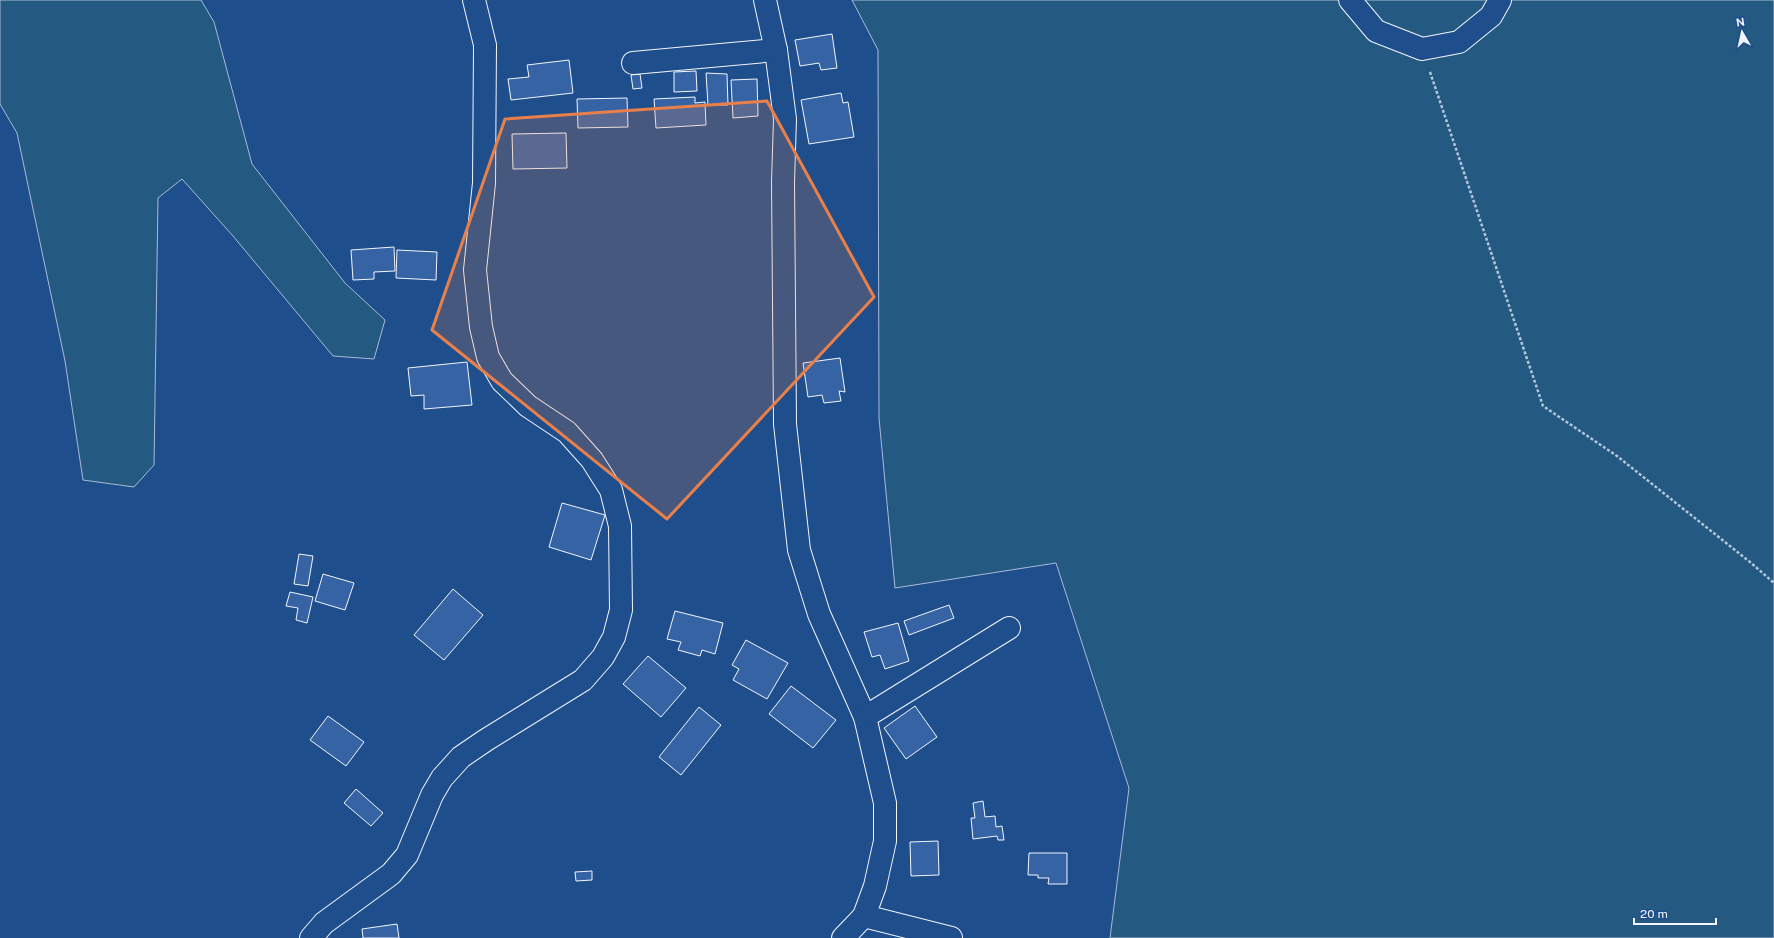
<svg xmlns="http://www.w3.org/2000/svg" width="1774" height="938" font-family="'Public Sans',sans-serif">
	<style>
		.green { fill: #245a82; stroke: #a8bbd7 }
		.building { fill: #3563a3; stroke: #f2f6ff }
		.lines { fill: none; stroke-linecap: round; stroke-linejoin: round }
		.minor-casing { stroke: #f2f6ff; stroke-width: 24 }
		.path { stroke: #b3c4dc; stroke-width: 2.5; stroke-dasharray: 3 2; stroke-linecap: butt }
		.minor { stroke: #1f4e8c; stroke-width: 22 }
		.marked { fill: #ea8049; fill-opacity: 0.2; stroke: #ea8049; stroke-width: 3; stroke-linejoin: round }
	</style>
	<rect width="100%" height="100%" fill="#1f4e8c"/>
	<g class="green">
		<path d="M0,0H201L214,22L252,164L345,283L385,320L374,359L333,356L233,236L182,179L158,198L154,465L134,487L83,480L65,361L17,133L0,104Z"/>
		<path d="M852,0H1774V938H1110L1129,788L1056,563L895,588L879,418L878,50Z"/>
	</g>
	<g class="building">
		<path d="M832,34L837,68L821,70L819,63L800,66L795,40Z"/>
		<path d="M569,60L573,93L511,100L508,79L529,77L527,65Z"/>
		<path d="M696,71L697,91L674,92V72Z"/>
		<path d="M706,73L727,74L728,105H708Z"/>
		<path d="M640,74L642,88L633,89L631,75Z"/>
		<path d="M757,79L758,116L733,118L731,80Z"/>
		<path d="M841,93L843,103L848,102L854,137L809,144L801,100Z"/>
		<path d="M695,97V103L705,102L706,125L656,128L654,99Z"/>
		<path d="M627,98L628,127L578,128L577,99Z"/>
		<path d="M566,133L567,168L513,169L512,134Z"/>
		<path d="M394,247L395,271L374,272V279L353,280L351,250Z"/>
		<path d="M397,250L437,252L436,280L396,278Z"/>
		<path d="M840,358L845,392L839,391L841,401L824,403L822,395L808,397L803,363Z"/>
		<path d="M467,362L472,405L424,409V395L411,396L408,368Z"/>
		<path d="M562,503L605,515L591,560L549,547Z"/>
		<path d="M299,554L313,556L308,586L294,584Z"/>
		<path d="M323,574L354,583L345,610L315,601Z"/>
		<path d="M453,589L483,615L444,660L414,635Z"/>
		<path d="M290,592L313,597L307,623L296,620L298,608L286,606Z"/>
		<path d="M949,605L954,618L909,635L904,621Z"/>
		<path d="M675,611L723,623L715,654L702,650L700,656L678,650L681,642L667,639Z"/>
		<path d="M898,623L909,661L885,669L880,655L872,657L864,632Z"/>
		<path d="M746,640L788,663L767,699L733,680L739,669L732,665Z"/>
		<path d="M648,656L686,688L661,717L623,684Z"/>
		<path d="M791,686L836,720L813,748L769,714Z"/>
		<path d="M915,706L937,737L906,759L884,728Z"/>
		<path d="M699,707L721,725L681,775L659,757Z"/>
		<path d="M328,716L364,742L346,766L310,740Z"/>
		<path d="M356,789L383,813L371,826L344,803Z"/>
		<path d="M983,801L985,817L995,816L996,827L1002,826L1004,840H998L997,836L973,839L971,818H975L973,803Z"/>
		<path d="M938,841L939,875L911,876L910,842Z"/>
		<path d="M1029,853H1067V884H1048L1049,878H1038V875H1028Z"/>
		<path d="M592,871V880L576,881L575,872Z"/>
		<path d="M397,924L399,938H363L362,929Z"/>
	</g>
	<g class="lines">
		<defs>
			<g id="minor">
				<path d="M765,0L776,50L785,119L783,182L785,424L799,550L819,614L865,717L885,803V841L875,886L864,916L843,938"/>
				<path d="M1350,0L1376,31L1422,49L1459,42L1491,16L1500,0"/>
				<path d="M633,63L776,50"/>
				<path d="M865,717L1009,628"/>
				<path d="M864,916L951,938"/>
				<path d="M311,938L324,923L391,874L407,855L432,795L442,778L461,757L486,740L583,680L603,657L614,637L621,610L620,526L611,490L592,460L567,432L528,406L502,381L488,357L481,327L475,270L484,183L485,45L474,0"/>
			</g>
		</defs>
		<use href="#minor" class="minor-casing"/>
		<path class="path" d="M1430,72L1543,406L1617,456L1750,562L1774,583"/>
		<use href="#minor" class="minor"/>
	</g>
	<path class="marked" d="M767,101L874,297L667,519L432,330L505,119Z"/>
	<g transform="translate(1742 32) rotate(351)" stroke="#1f4e8c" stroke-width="3" paint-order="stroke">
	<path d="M0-3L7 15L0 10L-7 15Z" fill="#f2f6ff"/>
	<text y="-6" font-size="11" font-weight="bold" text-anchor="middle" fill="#f2f6ff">N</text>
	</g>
	<path d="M1634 918v6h82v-6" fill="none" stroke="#f2f6ff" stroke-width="2"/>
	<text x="1640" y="918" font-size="12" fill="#f2f6ff" stroke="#1f4e8c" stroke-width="3" paint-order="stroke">20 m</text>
</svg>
